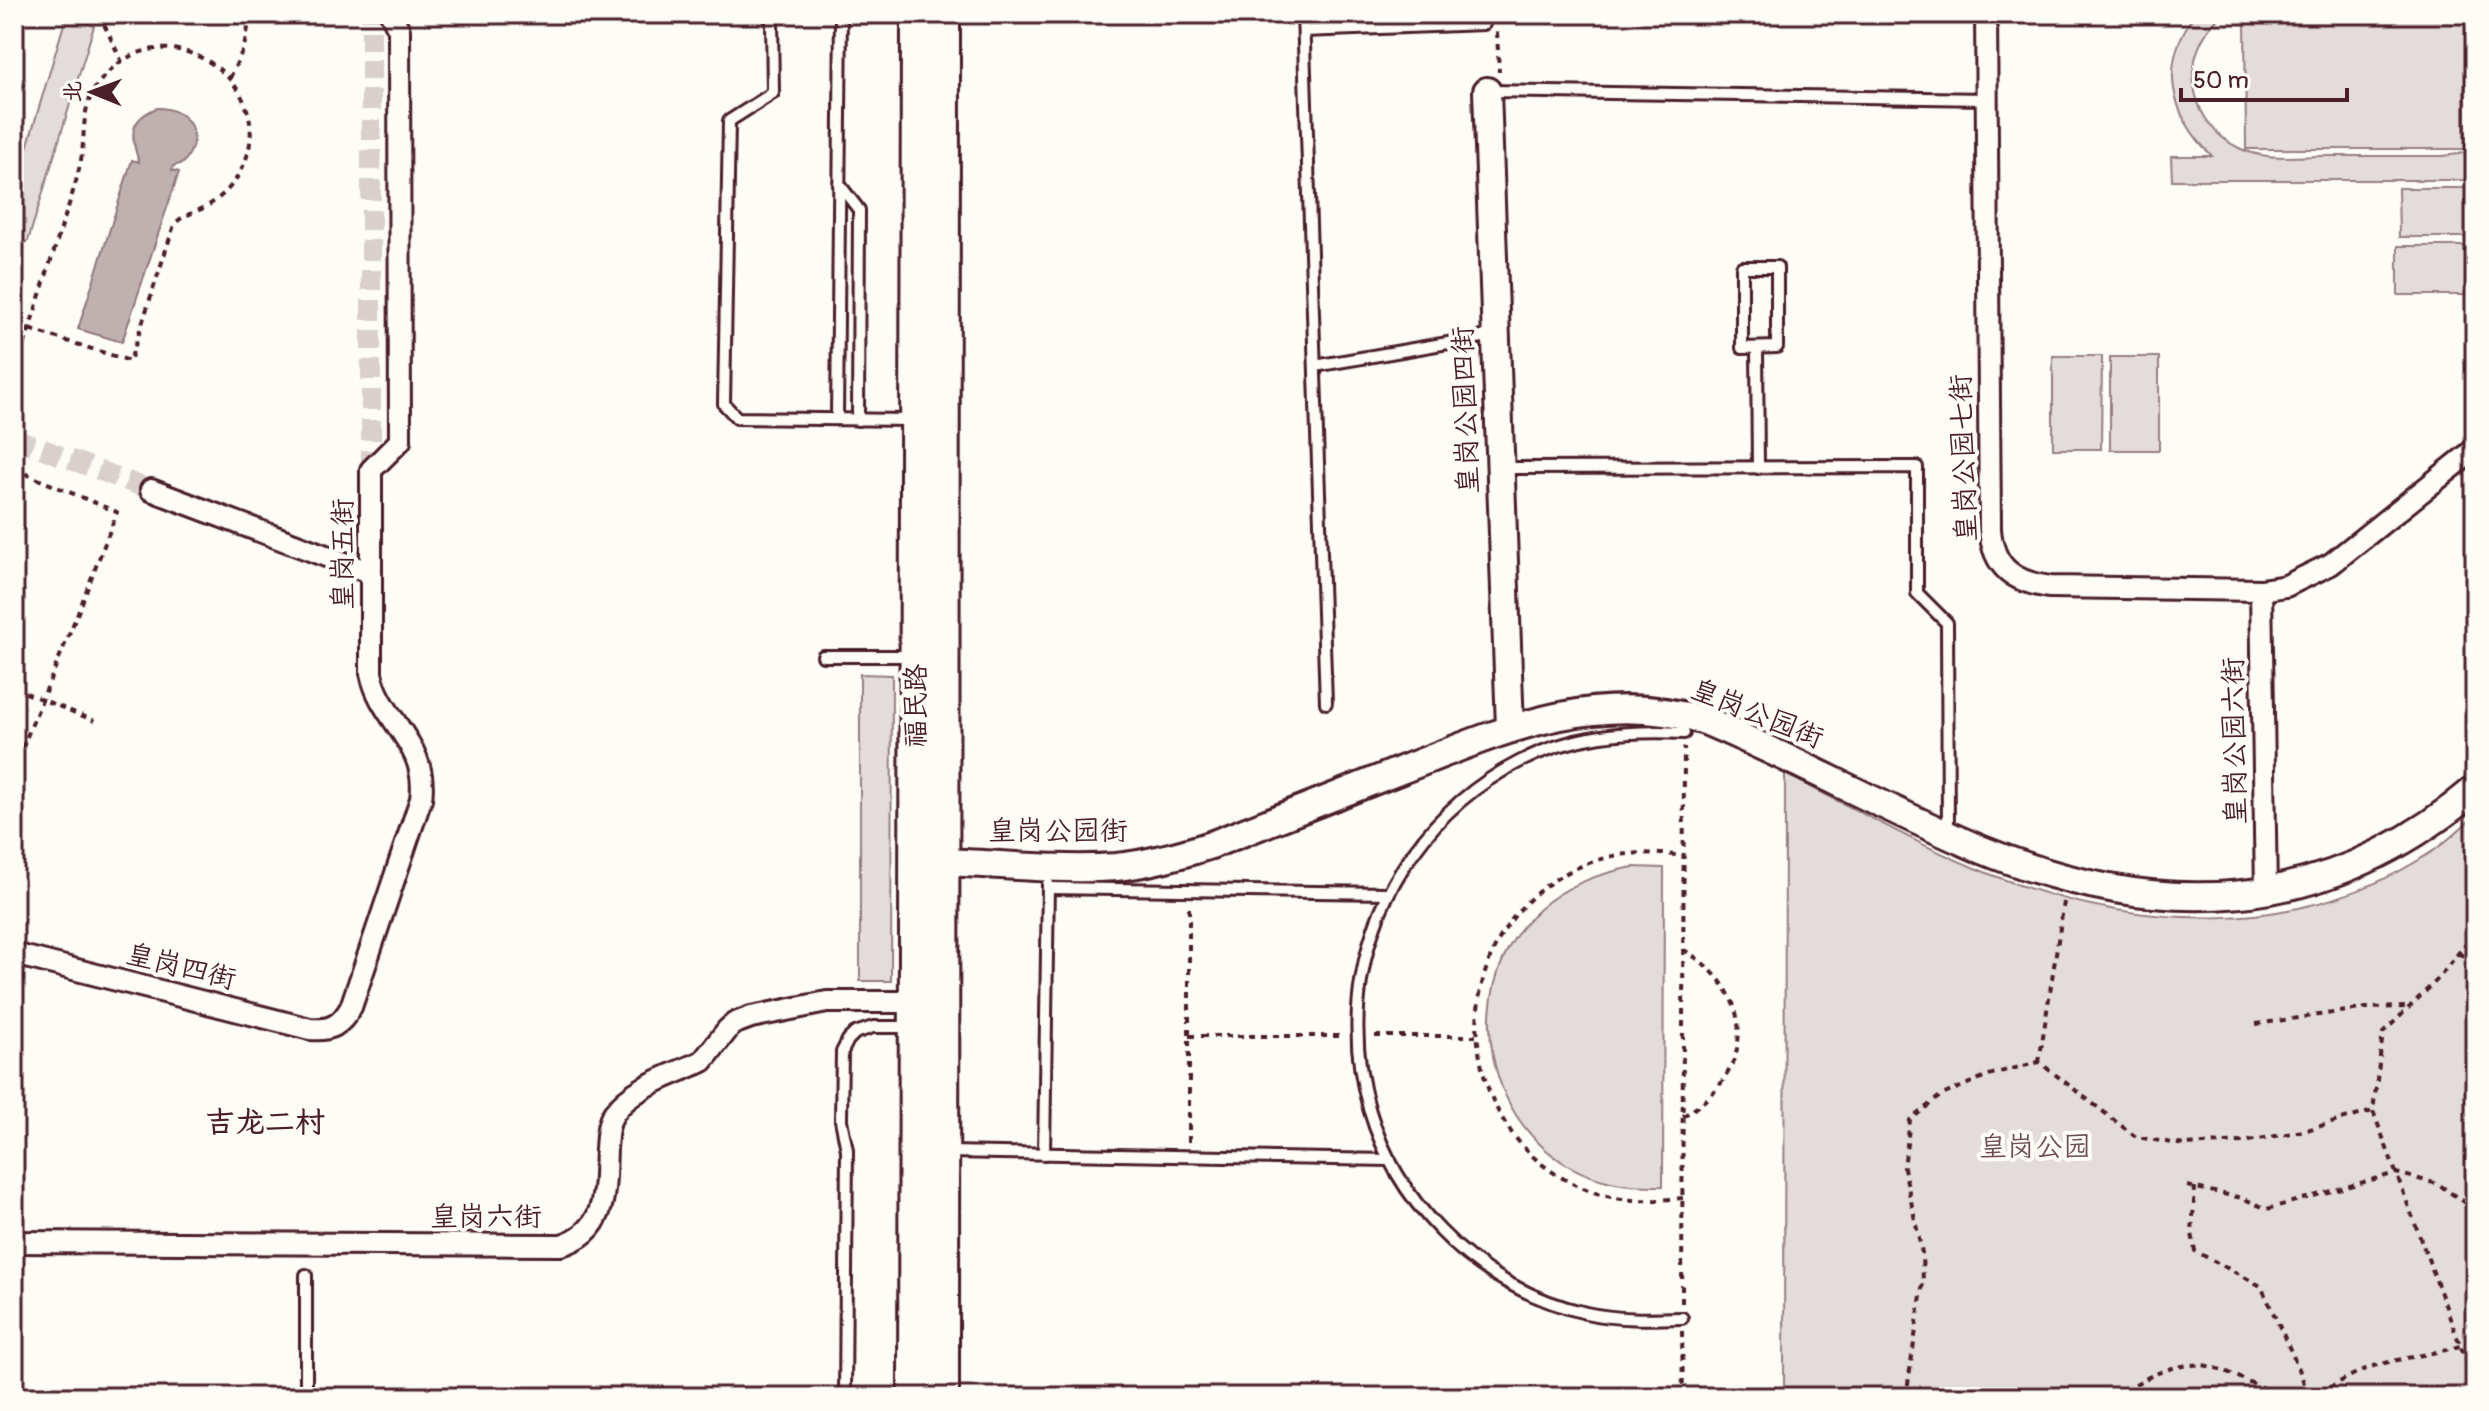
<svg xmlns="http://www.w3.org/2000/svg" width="2489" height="1411" font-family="Pangolin,'LXGW WenKai TC',sans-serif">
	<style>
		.green { fill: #e3dcda; stroke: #967e82; stroke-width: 2 }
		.water { fill: #c0b1b1; stroke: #91777b; stroke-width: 2 }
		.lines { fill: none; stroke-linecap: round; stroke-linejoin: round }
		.minor-tunnel { stroke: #d9d0ce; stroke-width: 20; stroke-dasharray: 20 10; stroke-linecap: butt }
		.service-casing { stroke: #4a1f2b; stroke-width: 16 }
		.minor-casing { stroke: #4a1f2b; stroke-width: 26 }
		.tertiary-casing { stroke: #4a1f2b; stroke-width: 32 }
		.secondary-casing { stroke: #4a1f2b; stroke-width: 36 }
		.path { stroke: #4a1f2b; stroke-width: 4; stroke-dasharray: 6 6; stroke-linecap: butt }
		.service { stroke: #fdfcf7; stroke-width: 10 }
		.minor { stroke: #fdfcf7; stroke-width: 20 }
		.tertiary { stroke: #fdfcf7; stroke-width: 26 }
		.secondary { stroke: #fdfcf7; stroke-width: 30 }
		.labels { text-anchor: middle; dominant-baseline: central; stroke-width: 8; stroke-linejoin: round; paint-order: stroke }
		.street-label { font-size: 28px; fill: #4a1f2b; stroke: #fdfcf7 }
		.park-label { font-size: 28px; fill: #704e57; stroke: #fdfcf7 }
		.neighbourhood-label { font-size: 30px; font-weight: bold; fill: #4a1f2b; stroke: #fdfcf7 }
	</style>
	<rect width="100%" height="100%" fill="#fdfcf7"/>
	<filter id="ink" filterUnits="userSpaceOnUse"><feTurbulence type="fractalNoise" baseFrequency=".0125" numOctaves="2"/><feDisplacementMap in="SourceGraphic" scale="16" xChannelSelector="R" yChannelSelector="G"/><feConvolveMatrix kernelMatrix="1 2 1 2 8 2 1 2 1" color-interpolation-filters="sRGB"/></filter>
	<g filter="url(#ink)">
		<g class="green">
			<path d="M67,14L94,26L28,241L14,247V191Z"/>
			<path d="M2195,14H2223C2200,34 2189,62 2195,92C2200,116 2216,137 2239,148C2264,161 2297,156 2324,156C2364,156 2403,156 2442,156L2459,154L2475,149V180H2172L2171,156H2212C2170,114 2158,65 2195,14Z"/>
			<path d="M2245,14H2466V149H2246Z"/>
			<path d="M2398,188H2475V237H2399Z"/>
			<rect x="2398" y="246" width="77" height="49"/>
			<path d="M2053,356H2102L2101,449H2053Z"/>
			<rect x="2110" y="357" width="49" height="93"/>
			<path d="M860,674L892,675L891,981H860Z"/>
			<path d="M1785,774C1854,808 1921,847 1992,875C2135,931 2301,940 2433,851C2448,841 2461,827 2475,816V1397H1784Z"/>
			<path d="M1633,867L1664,868L1663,1186C1643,1186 1623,1186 1603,1180C1482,1147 1449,977 1549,901C1575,882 1602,873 1633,867Z"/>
		</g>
		<path class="water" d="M157,108C191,108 205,138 183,163L173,166L172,170L179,172L122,342L78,329L132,160L139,162C131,137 127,120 157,108Z"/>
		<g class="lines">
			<g class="minor-tunnel">
				<path d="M14,438L151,490"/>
				<path d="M371,470V14"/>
			</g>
			<defs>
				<g id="service">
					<path d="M766,14L772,20L773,93L729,121L724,404L737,418L911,420"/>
					<path d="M1303,14L1326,703"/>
					<path d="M1304,31L1484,24"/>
					<path d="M1489,91L1986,99"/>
					<path d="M839,184L859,210L858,420"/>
					<path d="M1742,267H1777V347L1742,348Z"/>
					<path d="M1757,348L1758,468"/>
					<path d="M1315,366L1494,335"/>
					<path d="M837,419L841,14"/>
					<path d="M1503,468L1917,467V593L1947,623L1948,832"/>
					<path d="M823,656H914"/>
					<path d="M1048,888L1388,893"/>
					<path d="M948,1152L1390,1160"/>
					<path d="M1044,1154L1048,884"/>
					<path d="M1682,1318C1650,1319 1617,1320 1586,1313C1530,1300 1479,1271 1440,1230C1302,1088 1343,852 1519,762C1571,735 1627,730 1684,733"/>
					<path d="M306,1397V1275"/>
					<path d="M845,1397L847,1150L841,1120L842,1052L848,1040L855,1033L873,1027H913"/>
				</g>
				<g id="minor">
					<path d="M1986,14L1990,529C1993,568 2014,582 2050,587L2261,590L2286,586L2331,564L2475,449"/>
					<path d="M151,490L371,573"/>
					<path d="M2261,590L2266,891"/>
					<path d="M14,954L310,1029C331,1031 341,1025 351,1007L421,799C429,743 381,722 371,673V470L400,441L399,30L391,14"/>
					<path d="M14,1242L561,1245C609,1231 604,1189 606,1149C607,1136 607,1123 614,1113C633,1086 675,1074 703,1061L728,1029L735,1023L751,1017L827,1002H915"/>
				</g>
				<g id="tertiary">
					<path d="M1487,91L1510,728"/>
					<path d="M943,862C1000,864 1059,871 1116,867C1148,864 1180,855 1211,845C1274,820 1336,796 1399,771C1499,732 1596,687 1705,721C1798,760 1887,810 1980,849C2158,922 2325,917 2475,789"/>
				</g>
				<g id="secondary">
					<path d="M914,1397L917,14"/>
					<path d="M943,1397L944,14"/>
				</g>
			</defs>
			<use href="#service" class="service-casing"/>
			<use href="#minor" class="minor-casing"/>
			<use href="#tertiary" class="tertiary-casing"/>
			<use href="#secondary" class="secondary-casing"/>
			<g class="path">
				<path d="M99,14L122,62"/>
				<path d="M1497,32L1499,72"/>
				<path d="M230,78L244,47L251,14"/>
				<path d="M14,379C28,331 44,283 59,235C66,212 75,189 80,165C87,134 78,107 102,79C167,1 289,88 239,174C230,190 215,203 199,210C189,215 181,216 174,225L130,361L29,329"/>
				<path d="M14,469L117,512L81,605L14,768"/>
				<path d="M14,688L95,721"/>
				<path d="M2475,932L2438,979L2383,1033L2373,1111L2475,1385"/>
				<path d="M2458,953L2475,963"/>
				<path d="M2256,1024L2367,1008L2407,1007"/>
				<path d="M1189,1036H1342"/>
				<path d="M1375,1036H1476"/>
				<path d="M2039,1062L2064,902"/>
				<path d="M1683,1116C1757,1073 1757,993 1684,950"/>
				<path d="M1189,1142V907"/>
				<path d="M2187,1186L2242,1198L2267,1209L2396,1173L2438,1184L2475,1210"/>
				<path d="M2195,1187L2192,1233L2195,1251L2261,1286L2299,1369L2308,1395"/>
				<path d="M1683,1198C1661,1200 1639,1202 1616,1198C1437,1161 1429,905 1605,858C1631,851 1657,853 1684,856"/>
				<path d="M1682,1303L1684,747"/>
				<path d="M1682,1331L1683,1397"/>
				<path d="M1906,1397L1923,1282L1922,1253L1904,1168L1910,1120L1940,1096L1988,1075L2039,1062L2136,1137L2184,1145L2243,1142L2303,1131L2373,1111"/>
				<path d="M2115,1397C2140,1379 2180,1358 2212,1367C2243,1375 2270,1399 2306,1395C2325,1393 2349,1375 2368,1368C2403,1356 2441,1355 2475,1340"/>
			</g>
			<use href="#service" class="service"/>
			<use href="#minor" class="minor"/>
			<use href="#tertiary" class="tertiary"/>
			<use href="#secondary" class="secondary"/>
		</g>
	</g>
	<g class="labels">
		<g class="street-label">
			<text transform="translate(1466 410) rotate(-92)">皇岗公园四街</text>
			<text transform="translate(1964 458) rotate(-92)">皇岗公园七街</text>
			<text transform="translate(343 554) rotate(-90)">皇岗五街</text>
			<text transform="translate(916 706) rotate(-90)">福民路</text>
			<text transform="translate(1757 714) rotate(22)">皇岗公园街</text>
			<text transform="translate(2235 741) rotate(-91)">皇岗公园六街</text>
			<text x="1058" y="831">皇岗公园街</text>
			<text transform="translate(181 967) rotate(14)">皇岗四街</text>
			<text x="486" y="1217">皇岗六街</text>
		</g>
		<g class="park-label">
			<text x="2035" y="1147">皇岗公园</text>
		</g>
		<g class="neighbourhood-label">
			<text x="265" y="1122">吉龙二村</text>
		</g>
	</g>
	<rect width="2489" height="1411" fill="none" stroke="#fdfcf7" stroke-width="48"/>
	<rect x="24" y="24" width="2441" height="1363" fill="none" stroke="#4a1f2b" stroke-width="3" filter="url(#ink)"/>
	<g transform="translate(92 92) rotate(271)" stroke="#fdfcf7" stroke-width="6" paint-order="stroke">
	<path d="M0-6L14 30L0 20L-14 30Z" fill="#4a1f2b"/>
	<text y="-12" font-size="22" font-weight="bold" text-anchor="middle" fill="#4a1f2b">北</text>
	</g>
	<path d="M2181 88v12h166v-12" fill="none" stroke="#4a1f2b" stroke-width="4"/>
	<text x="2193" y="88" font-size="24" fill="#4a1f2b" stroke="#fdfcf7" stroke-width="6" paint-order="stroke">50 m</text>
</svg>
